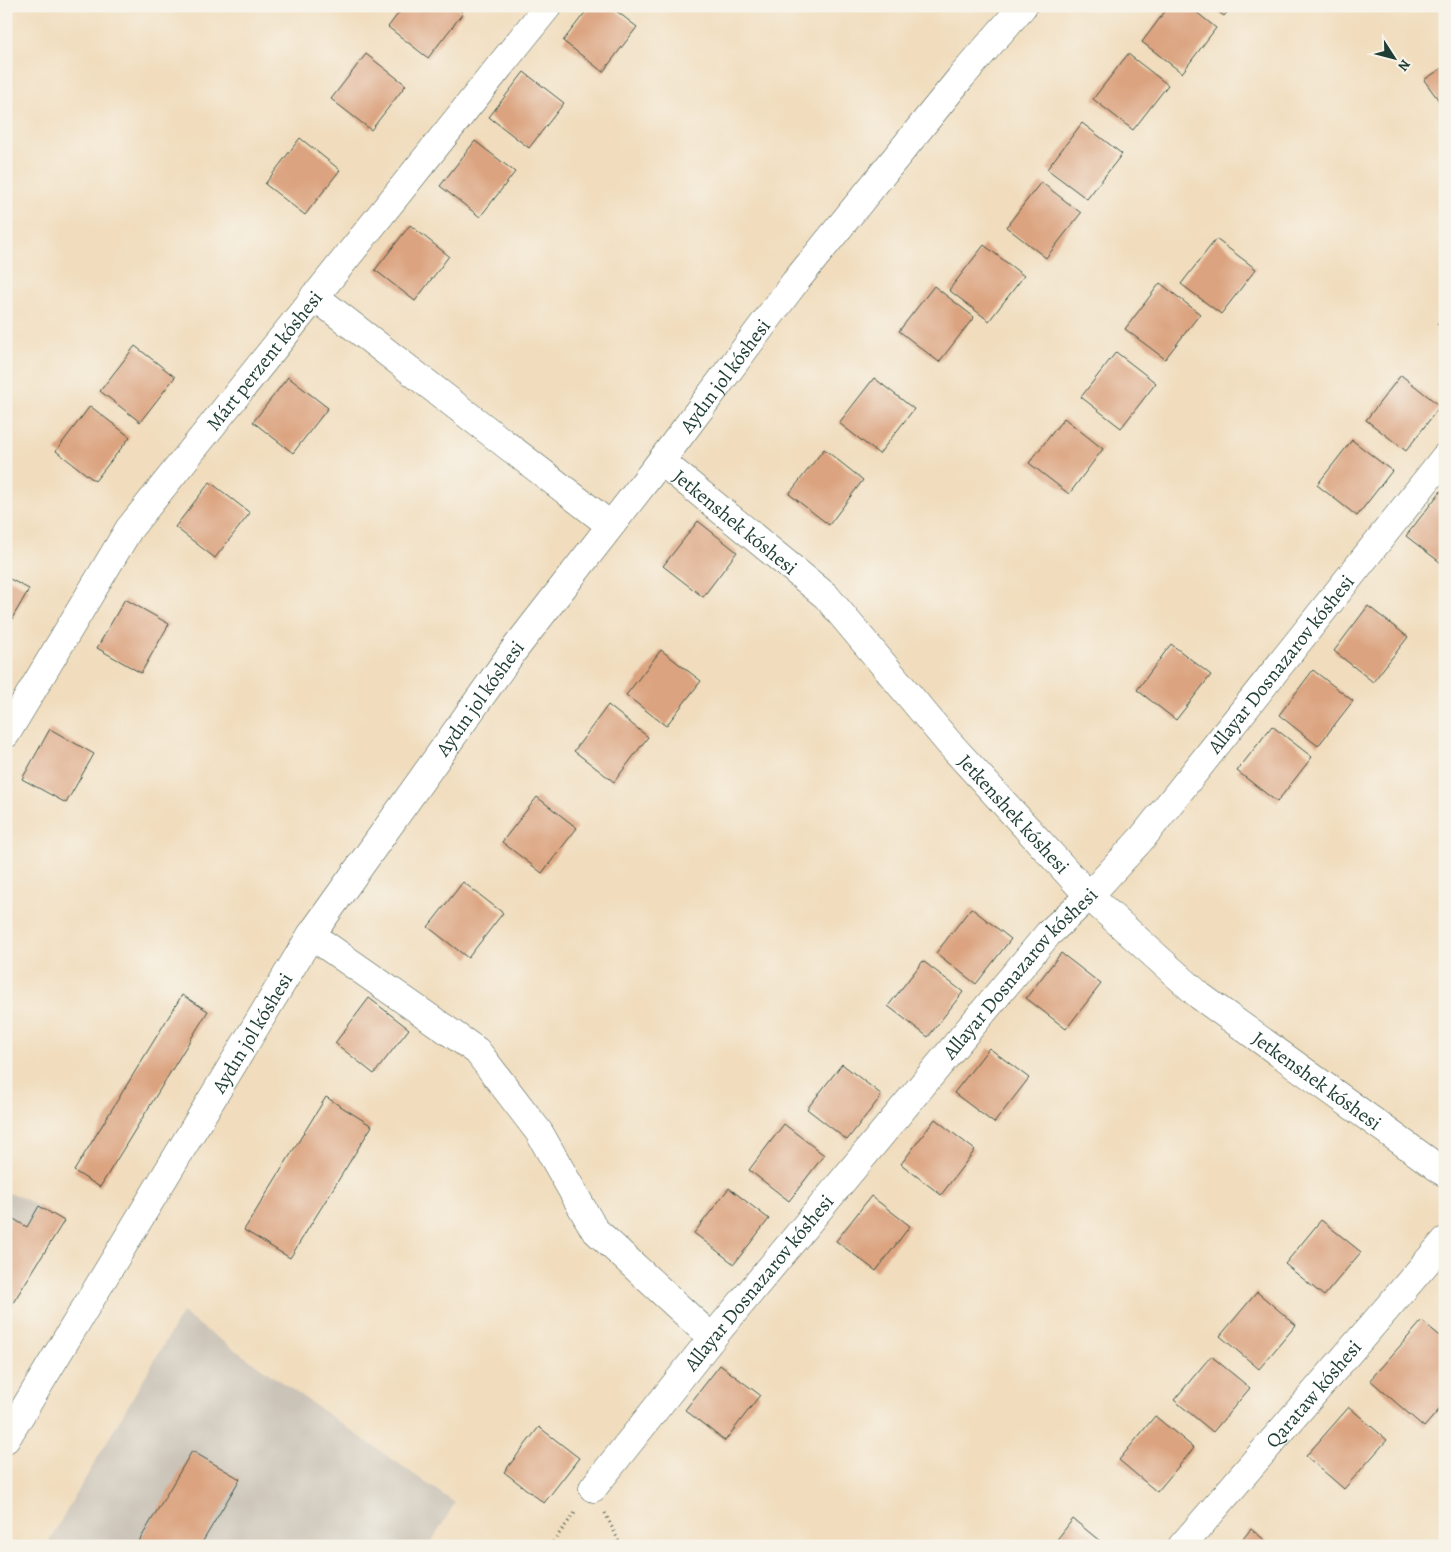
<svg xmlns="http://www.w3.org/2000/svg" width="1451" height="1552" font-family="Alegreya,serif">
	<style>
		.industrial { fill: #cac3b8 }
		.building { fill: #dba37f }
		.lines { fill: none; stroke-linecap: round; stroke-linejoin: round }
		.minor-casing { stroke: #3e5549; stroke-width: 29 }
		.tertiary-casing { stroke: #3e5549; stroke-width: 29 }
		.path { stroke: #3e5549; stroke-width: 3; stroke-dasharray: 1 4; stroke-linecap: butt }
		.minor { stroke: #fff; stroke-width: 28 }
		.tertiary { stroke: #fff; stroke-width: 28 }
		.labels { text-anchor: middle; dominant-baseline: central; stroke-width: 4; stroke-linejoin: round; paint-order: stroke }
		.street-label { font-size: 20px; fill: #1f3d34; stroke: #f7f3e8 }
	</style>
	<rect width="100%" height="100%" fill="#f7f3e8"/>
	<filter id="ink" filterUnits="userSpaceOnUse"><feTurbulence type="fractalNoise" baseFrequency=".02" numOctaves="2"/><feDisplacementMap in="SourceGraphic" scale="10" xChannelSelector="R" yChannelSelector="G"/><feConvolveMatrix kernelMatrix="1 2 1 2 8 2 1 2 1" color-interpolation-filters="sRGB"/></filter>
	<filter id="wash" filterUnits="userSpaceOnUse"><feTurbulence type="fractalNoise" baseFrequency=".0096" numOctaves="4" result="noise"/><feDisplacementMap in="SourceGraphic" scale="20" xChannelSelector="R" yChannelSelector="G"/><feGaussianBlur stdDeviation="1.12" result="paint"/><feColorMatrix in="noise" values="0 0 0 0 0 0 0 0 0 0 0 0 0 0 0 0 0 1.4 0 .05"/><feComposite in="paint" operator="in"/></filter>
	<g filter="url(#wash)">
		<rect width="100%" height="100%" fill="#f1ddbe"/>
		<g class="industrial">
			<path d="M6,1193L17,1195L64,1221L6,1314Z"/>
			<path d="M182,1313L455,1503L429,1546H46Z"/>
		</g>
		<g id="blocks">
			<g class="building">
				<path d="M404,6H455L463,13L428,58L388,27Z"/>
				<path d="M590,6H610L637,27L603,72L563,41Z"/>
				<path d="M1169,6H1189L1216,28L1182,73L1142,42Z"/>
				<path d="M1211,6H1232L1224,16Z"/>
				<path d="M366,54L406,85L371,130L331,99Z"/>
				<path d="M1128,54L1168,85L1133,130L1093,99Z"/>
				<path d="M1445,66V109L1424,80Z"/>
				<path d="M524,72L564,103L529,148L489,117Z"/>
				<path d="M1082,123L1122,154L1087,199L1047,169Z"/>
				<path d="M300,138L340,170L305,215L265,184Z"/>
				<path d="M475,141L515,172L480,217L440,186Z"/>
				<path d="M1041,182L1081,213L1046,258L1006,227Z"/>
				<path d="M410,225L449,256L415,301L375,270Z"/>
				<path d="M1216,239L1256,269L1221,314L1181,284Z"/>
				<path d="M984,245L1024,276L989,321L949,290Z"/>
				<path d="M1160,283L1200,314L1165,359L1125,329Z"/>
				<path d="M934,286L974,317L939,362L899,331Z"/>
				<path d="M1445,314V330L1437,324Z"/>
				<path d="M135,346L175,377L140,422L100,391Z"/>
				<path d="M1116,352L1156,383L1121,428L1081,397Z"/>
				<path d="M1401,375L1440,406L1406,451L1366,420Z"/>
				<path d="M288,377L328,408L293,453L253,422Z"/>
				<path d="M874,378L914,409L879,454L839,423Z"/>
				<path d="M90,406L130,437L95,481L56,451Z"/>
				<path d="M1064,418L1103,449L1069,494L1029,463Z"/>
				<path d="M1352,440L1392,471L1357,516L1317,485Z"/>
				<path d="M824,449L863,480L829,525L789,494Z"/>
				<path d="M210,482L250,513L215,558L175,527Z"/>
				<path d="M1441,491L1445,494V566L1406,536Z"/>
				<path d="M698,521L737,552L703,597L663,566Z"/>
				<path d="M6,577L29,589L6,629Z"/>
				<path d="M125,599L169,624L141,673L97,648Z"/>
				<path d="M1368,606L1408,637L1373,682L1334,651Z"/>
				<path d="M1171,644L1211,675L1176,720L1137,690Z"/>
				<path d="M661,650L701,681L666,726L626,695Z"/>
				<path d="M1313,670L1353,701L1318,746L1279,715Z"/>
				<path d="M608,705L648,737L614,782L574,751Z"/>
				<path d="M1272,726L1312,757L1277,802L1237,771Z"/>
				<path d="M50,729L94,754L66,803L22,779Z"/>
				<path d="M537,797L577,828L542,873L502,842Z"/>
				<path d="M463,882L503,913L468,958L428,927Z"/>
				<path d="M971,908L1011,939L976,984L936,953Z"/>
				<path d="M1061,953L1101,984L1066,1029L1026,998Z"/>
				<path d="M923,961L963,992L928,1037L888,1006Z"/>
				<path d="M182,995L208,1011L100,1187L74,1171Z"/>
				<path d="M369,998L409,1029L374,1074L335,1043Z"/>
				<path d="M989,1048L1029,1078L994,1123L954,1093Z"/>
				<path d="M842,1064L882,1095L847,1140L807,1109Z"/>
				<path d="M326,1097L372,1126L290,1258L244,1230Z"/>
				<path d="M935,1119L975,1150L941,1195L901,1164Z"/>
				<path d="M784,1124L824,1155L789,1201L749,1170Z"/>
				<path d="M729,1188L769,1219L734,1264L694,1233Z"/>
				<path d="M871,1196L910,1226L876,1271L836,1241Z"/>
				<path d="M39,1206L64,1221L6,1314V1228L12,1218L27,1227Z"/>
				<path d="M1321,1220L1361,1252L1324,1296L1285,1264Z"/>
				<path d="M1257,1292L1296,1325L1259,1369L1220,1336Z"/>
				<path d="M1422,1321L1445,1340V1403L1424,1427L1370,1380Z"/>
				<path d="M1211,1356L1250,1388L1213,1432L1174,1400Z"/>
				<path d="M720,1365L760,1395L725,1441L685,1410Z"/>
				<path d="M1349,1407L1387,1440L1344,1489L1306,1456Z"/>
				<path d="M1155,1416L1194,1448L1157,1492L1119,1460Z"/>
				<path d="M539,1427L579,1458L544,1503L504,1472Z"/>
				<path d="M192,1451L240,1479L200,1546H143L138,1543Z"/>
				<path d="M1073,1519L1106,1546H1052Z"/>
				<path d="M1251,1529L1272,1546H1237Z"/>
			</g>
		</g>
	</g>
	<g filter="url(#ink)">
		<use href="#blocks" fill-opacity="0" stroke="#3e5549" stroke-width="1"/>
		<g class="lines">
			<defs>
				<g id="minor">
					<path d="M314,296L610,525"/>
					<path id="s1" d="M661,461L826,596L949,743L1089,896L1200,996L1445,1173"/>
					<path id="s2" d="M6,734L129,529L548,6"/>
					<path d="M311,935L477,1051L539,1132L594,1229L712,1338"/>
					<path id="s3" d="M593,1488L712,1338L1048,934L1089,896L1143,837L1445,457"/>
					<path id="s4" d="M1182,1546L1445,1241"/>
				</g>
				<g id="tertiary">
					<path id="s5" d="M6,1439L311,935L514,650L661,461L795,282L962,76L1023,6"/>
				</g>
			</defs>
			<use href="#minor" class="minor-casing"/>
			<use href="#tertiary" class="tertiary-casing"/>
			<g class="path">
				<path d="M605,1513L621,1546"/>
				<path d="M550,1546L577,1510"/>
			</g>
			<use href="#minor" class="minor"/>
			<use href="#tertiary" class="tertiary"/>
		</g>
	</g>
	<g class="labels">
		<g class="street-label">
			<text stroke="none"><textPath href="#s2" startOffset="455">Márt perzent kóshesi</textPath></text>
			<text stroke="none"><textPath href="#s5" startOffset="1285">Aydın jol kóshesi</textPath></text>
			<text stroke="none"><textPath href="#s1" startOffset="96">Jetkenshek kóshesi</textPath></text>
			<text stroke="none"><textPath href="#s3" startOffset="1074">Allayar Dosnazarov kóshesi</textPath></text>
			<text stroke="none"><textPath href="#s5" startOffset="880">Aydın jol kóshesi</textPath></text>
			<text stroke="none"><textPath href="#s1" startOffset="501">Jetkenshek kóshesi</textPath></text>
			<text stroke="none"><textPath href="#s3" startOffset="669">Allayar Dosnazarov kóshesi</textPath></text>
			<text stroke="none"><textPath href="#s5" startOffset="475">Aydın jol kóshesi</textPath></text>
			<text stroke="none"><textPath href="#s1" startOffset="906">Jetkenshek kóshesi</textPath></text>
			<text stroke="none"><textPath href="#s3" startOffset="264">Allayar Dosnazarov kóshesi</textPath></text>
			<text stroke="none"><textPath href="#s4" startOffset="201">Qarataw kóshesi</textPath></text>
		</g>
	</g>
	<rect width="1451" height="1552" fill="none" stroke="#f7f3e8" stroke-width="25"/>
	<g transform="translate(1394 58) rotate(126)" stroke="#f7f3e8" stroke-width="4" paint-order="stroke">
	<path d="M0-4L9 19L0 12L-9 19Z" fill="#1f3d34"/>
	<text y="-8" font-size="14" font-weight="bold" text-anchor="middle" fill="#1f3d34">N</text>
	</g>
</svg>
